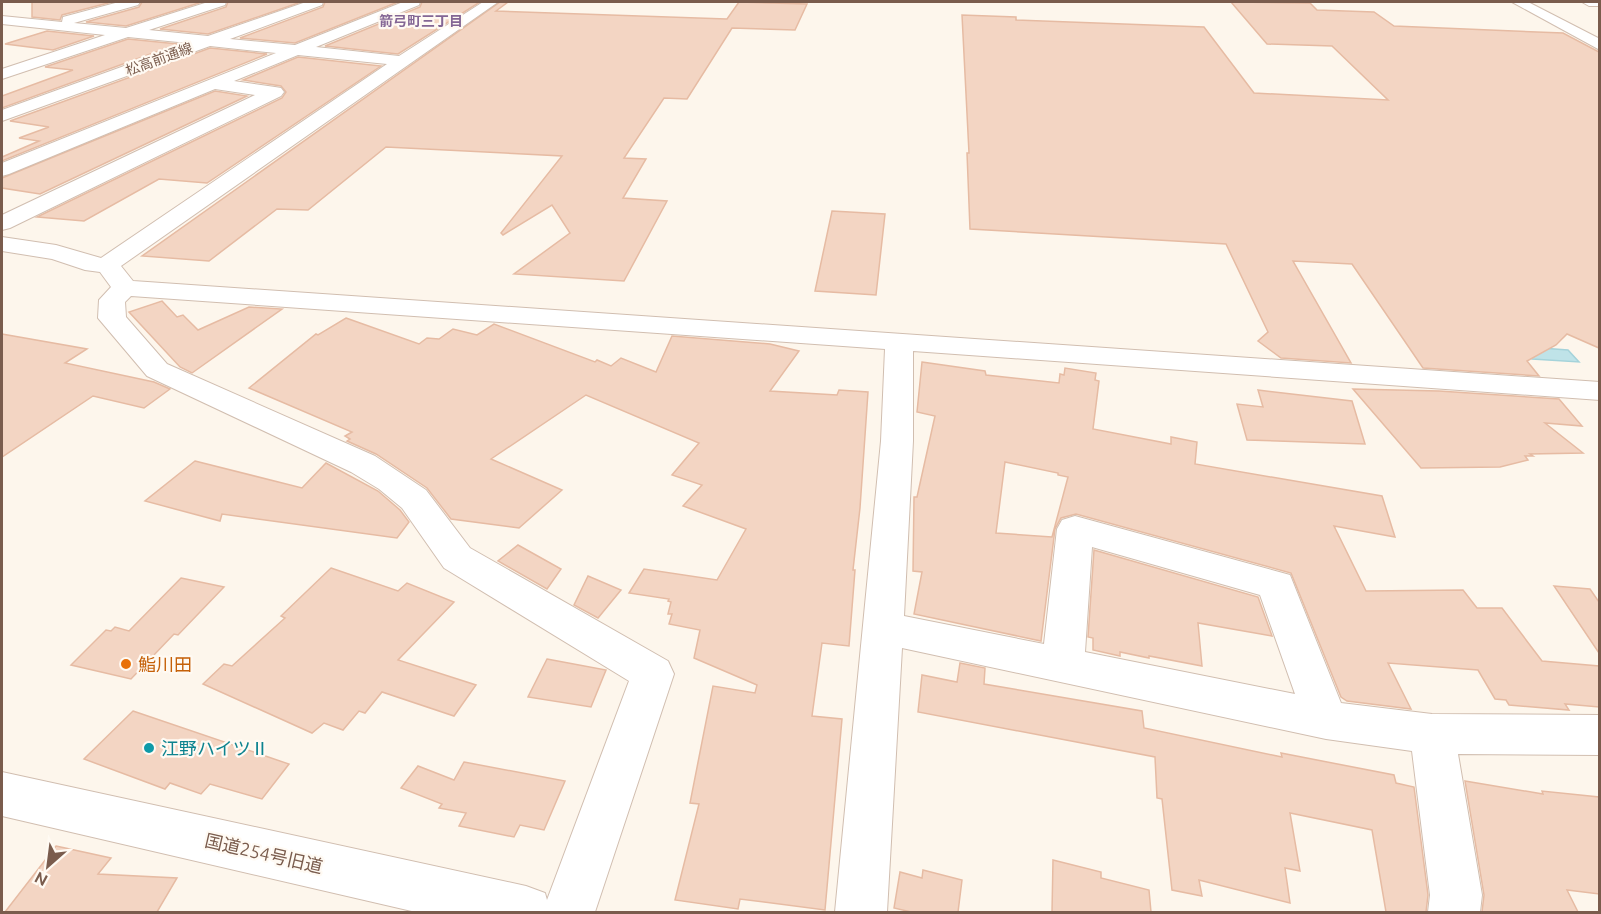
<svg xmlns="http://www.w3.org/2000/svg" width="1601" height="914" font-family="Ubuntu,'Noto Sans JP',sans-serif">
	<style>
		.water { fill: #bfe3e8; stroke: #a5d3da; stroke-width: 1.5 }
		.building { fill: #f3d5c3; stroke: #e6bba3; stroke-width: 1.5; fill-rule: evenodd }
		.lines { fill: none; stroke-linecap: round; stroke-linejoin: round }
		.minor-casing { stroke: #d1beb0; stroke-width: 2 }
		.minor { fill: #fff; fill-rule: evenodd }
		.food-dot { fill: #e8710a; stroke: #fffaf3; stroke-width: 2 }
		.culture-dot { fill: #0f9aa8; stroke: #fffaf3; stroke-width: 2 }
		.labels { text-anchor: middle; dominant-baseline: central; stroke-width: 4.5; stroke-linejoin: round; paint-order: stroke }
		.far-neighbourhood-label { font-size: 14px; font-weight: bold; fill: #846695; stroke: #fffaf3 }
		.far-street-label { font-size: 14px; fill: #7a5c4d; stroke: #fffaf3 }
		.near-food-label { font-size: 18px; fill: #c56008; stroke: #fffaf3; text-anchor: start }
		.near-culture-label { font-size: 18px; fill: #0d838f; stroke: #fffaf3; text-anchor: start }
		.near-street-label { font-size: 18px; fill: #7a5c4d; stroke: #fffaf3 }
	</style>
	<rect width="100%" height="100%" fill="#fdf6ec"/>
	<path class="water" d="M1497,318L1541,348L1568,350L1579,362L1532,359Z"/>
	<g class="building">
		<path d="M32,2H112L62,15L60,20L32,17Z"/>
		<path d="M142,2H202L126,26L86,22L139,7Z"/>
		<path d="M228,2H301L208,34L160,29L226,7Z"/>
		<path d="M325,2H398L295,43L240,38L323,7Z"/>
		<path d="M422,2H480L398,54L325,46L420,7Z"/>
		<path d="M500,2H508L496,11L727,19L739,2L807,4L795,30L732,28L687,99L664,98L624,158L646,159L623,198L667,201L624,281L514,274L570,233L552,205L503,235L501,233L562,156L386,147L308,210L277,209L209,261L142,256Z"/>
		<path d="M1231,2L1310,3L1317,10L1374,12L1394,26L1563,33L1599,52V348L1567,334L1556,345L1527,361L1539,376L1423,368L1352,264L1293,261L1351,363L1281,358L1258,341L1268,332L1226,244L970,229L967,153H969L962,15L1016,17V20L1204,27L1254,93L1388,100L1332,46L1267,44Z"/>
		<path d="M47,31L94,36L53,50L5,44Z"/>
		<path d="M128,39L178,44L2,108V96L73,70L45,67Z"/>
		<path d="M210,48L267,54L2,161V157L39,141L19,138L49,127L10,121Z"/>
		<path d="M298,57L381,66L207,183L159,179L84,221L37,217L282,98L286,92L281,86L243,80Z"/>
		<path d="M215,91L247,96L40,194L2,188V178Z"/>
		<path d="M832,211L885,214L876,295L815,291Z"/>
		<path d="M162,301L177,317L183,315L198,330L249,307L282,309L192,373L180,367L129,312Z"/>
		<path d="M346,318L419,344L427,338L439,339L453,329L477,335L494,324L595,362L597,360L611,366L621,358L656,372L672,336L770,344L799,351L770,391L837,395L839,390L868,392L860,508L853,570H855L849,646L822,643L812,716L842,719L825,910L740,899L738,909L675,900L699,804L690,803L713,686L755,693L757,685L694,658L700,630L669,624L672,614H668L671,602L668,601L669,599L629,593L644,569L717,580L746,529L683,506L702,485L672,475L699,443L586,395L491,459L562,490L519,528L451,519L427,488L376,454L347,441L350,439L345,436L352,432L249,388L316,334L318,335Z"/>
		<path d="M2,334L87,349L65,363L154,382L170,389L144,408L93,396L2,457Z"/>
		<path d="M922,362L985,371L986,375L1059,383L1060,374L1064,375L1065,368L1096,373L1095,380L1099,381L1093,429L1171,444V437L1197,442L1195,464L1382,496L1395,537L1334,526L1366,591L1463,590L1477,608H1502L1542,661L1599,666V707L1565,704L1569,710L1509,705L1506,700L1495,699L1478,670L1388,663L1411,709L1347,701L1341,697L1291,573L1076,514L1061,518L1055,529L1041,641L914,614L922,572L913,571L914,497H917L935,416L917,412ZM1005,462L1058,473V475L1068,477L1052,537L996,533Z"/>
		<path d="M1353,389L1439,391L1559,399L1582,426L1545,423L1583,453L1530,454L1533,456H1525L1528,460L1500,467L1421,468Z"/>
		<path d="M1258,390L1352,401L1365,444L1247,440L1237,404L1263,407Z"/>
		<path d="M195,461L302,488L326,463L378,491L400,510L409,522L397,538L222,514L220,521L145,501Z"/>
		<path d="M518,545L561,569L547,589L498,561Z"/>
		<path d="M1094,550L1258,597L1272,636L1198,623L1202,666L1149,656V658L1120,652V656L1093,650V638L1088,637Z"/>
		<path d="M331,568L398,591L407,583L454,602L398,660L476,685L454,716L382,692L365,713L359,711L343,730L324,723L312,733L203,684L224,664L232,666L285,618L281,616Z"/>
		<path d="M588,576L621,590L598,618L574,605Z"/>
		<path d="M181,578L224,587L178,635L174,634L131,679L71,665L106,630L111,631L115,627L129,631Z"/>
		<path d="M1554,586L1590,589L1599,602V653Z"/>
		<path d="M547,659L606,670L591,707L528,697Z"/>
		<path d="M960,663L985,668L984,684L1142,711L1144,728L1282,757L1281,753L1394,775L1396,783L1414,787L1428,895L1426,912H1386L1372,830L1290,813L1300,871L1285,868L1290,903L1199,880L1202,896L1172,890L1162,799L1157,798L1155,757L918,712L922,675L957,682Z"/>
		<path d="M133,711L289,764L262,799L210,784L201,794L170,783L165,789L84,759Z"/>
		<path d="M464,762L565,781L544,830L520,825L514,837L459,826L466,813L439,808L442,804L401,788L418,766L454,780Z"/>
		<path d="M1465,781L1543,794L1542,791L1599,797V894L1567,890L1578,912H1482L1484,895Z"/>
		<path d="M56,846L111,858L98,874L177,878L157,912H5Z"/>
		<path d="M1053,860L1101,872V878L1149,890L1151,912H1052Z"/>
		<path d="M923,870L962,880L958,912H911L894,908L900,872L922,878Z"/>
	</g>
	<g class="lines">
		<defs>
			<g id="minor">
				<path d="M119,2H140L138,5L74,23L126,28L208,2H226L225,5L149,30L208,36L306,2H323L322,5L230,39L295,45L403,2H420L419,5L316,47L399,56L483,2H498L121,266L133,281L1600,382V400L913,351V441L904,616L1044,644L1057,529L1062,520L1075,516L1290,575L1341,703L1432,714L1600,715V755L1458,754L1482,895L1480,912H1428L1430,895L1412,751L1326,739L902,648L887,912H835L881,441L885,349L131,296L125,302L126,317L167,364L375,456L426,490L470,548L668,661L674,674L595,912H416L2,816V772L526,886L545,893L547,900L629,681L444,568L402,508L379,489L351,472L147,376L98,318L99,300L111,287L100,272L85,270L52,259L2,251V237L56,245L101,258L387,64L298,55L234,81L275,87L281,88L284,92L281,96L10,228L2,230V215L255,95L215,89L9,174L2,176V163L276,53L210,46L2,121V110L188,43L128,37L2,79V69L105,35L2,24V16L62,22L63,17ZM1092,547L1260,595L1295,694L1085,652Z"/>
				<path d="M1512,2H1528L1600,39V50Z"/>
				<path d="M1582,2H1600V6H1589Z"/>
			</g>
		</defs>
		<use href="#minor" class="minor-casing"/>
		<use href="#minor" class="minor"/>
	</g>
	<circle class="food-dot" cx="126" cy="664" r="6"/>
	<circle class="culture-dot" cx="149" cy="748" r="6"/>
	<g class="labels">
		<g class="far-neighbourhood-label">
			<text x="421" y="21">箭弓町三丁目</text>
		</g>
		<g class="far-street-label">
			<text transform="translate(159 59) rotate(-20)">松高前通線</text>
		</g>
		<g class="near-food-label">
			<text x="138" y="664">鮨川田</text>
		</g>
		<g class="near-culture-label">
			<text x="161" y="748">江野ハイツⅡ</text>
		</g>
		<g class="near-street-label">
			<text transform="translate(264 853) rotate(13)">国道254号旧道</text>
		</g>
	</g>
	<rect width="1601" height="914" fill="none" stroke="#7a5c4d" stroke-width="6"/>
	<g transform="translate(48 866) rotate(208)" stroke="#fffaf3" stroke-width="4.5" paint-order="stroke">
	<path d="M0-4.5L10 22L0 15L-10 22Z" fill="#7a5c4d"/>
	<text y="-9" font-size="16" font-weight="bold" text-anchor="middle" fill="#7a5c4d">N</text>
	</g>
</svg>
